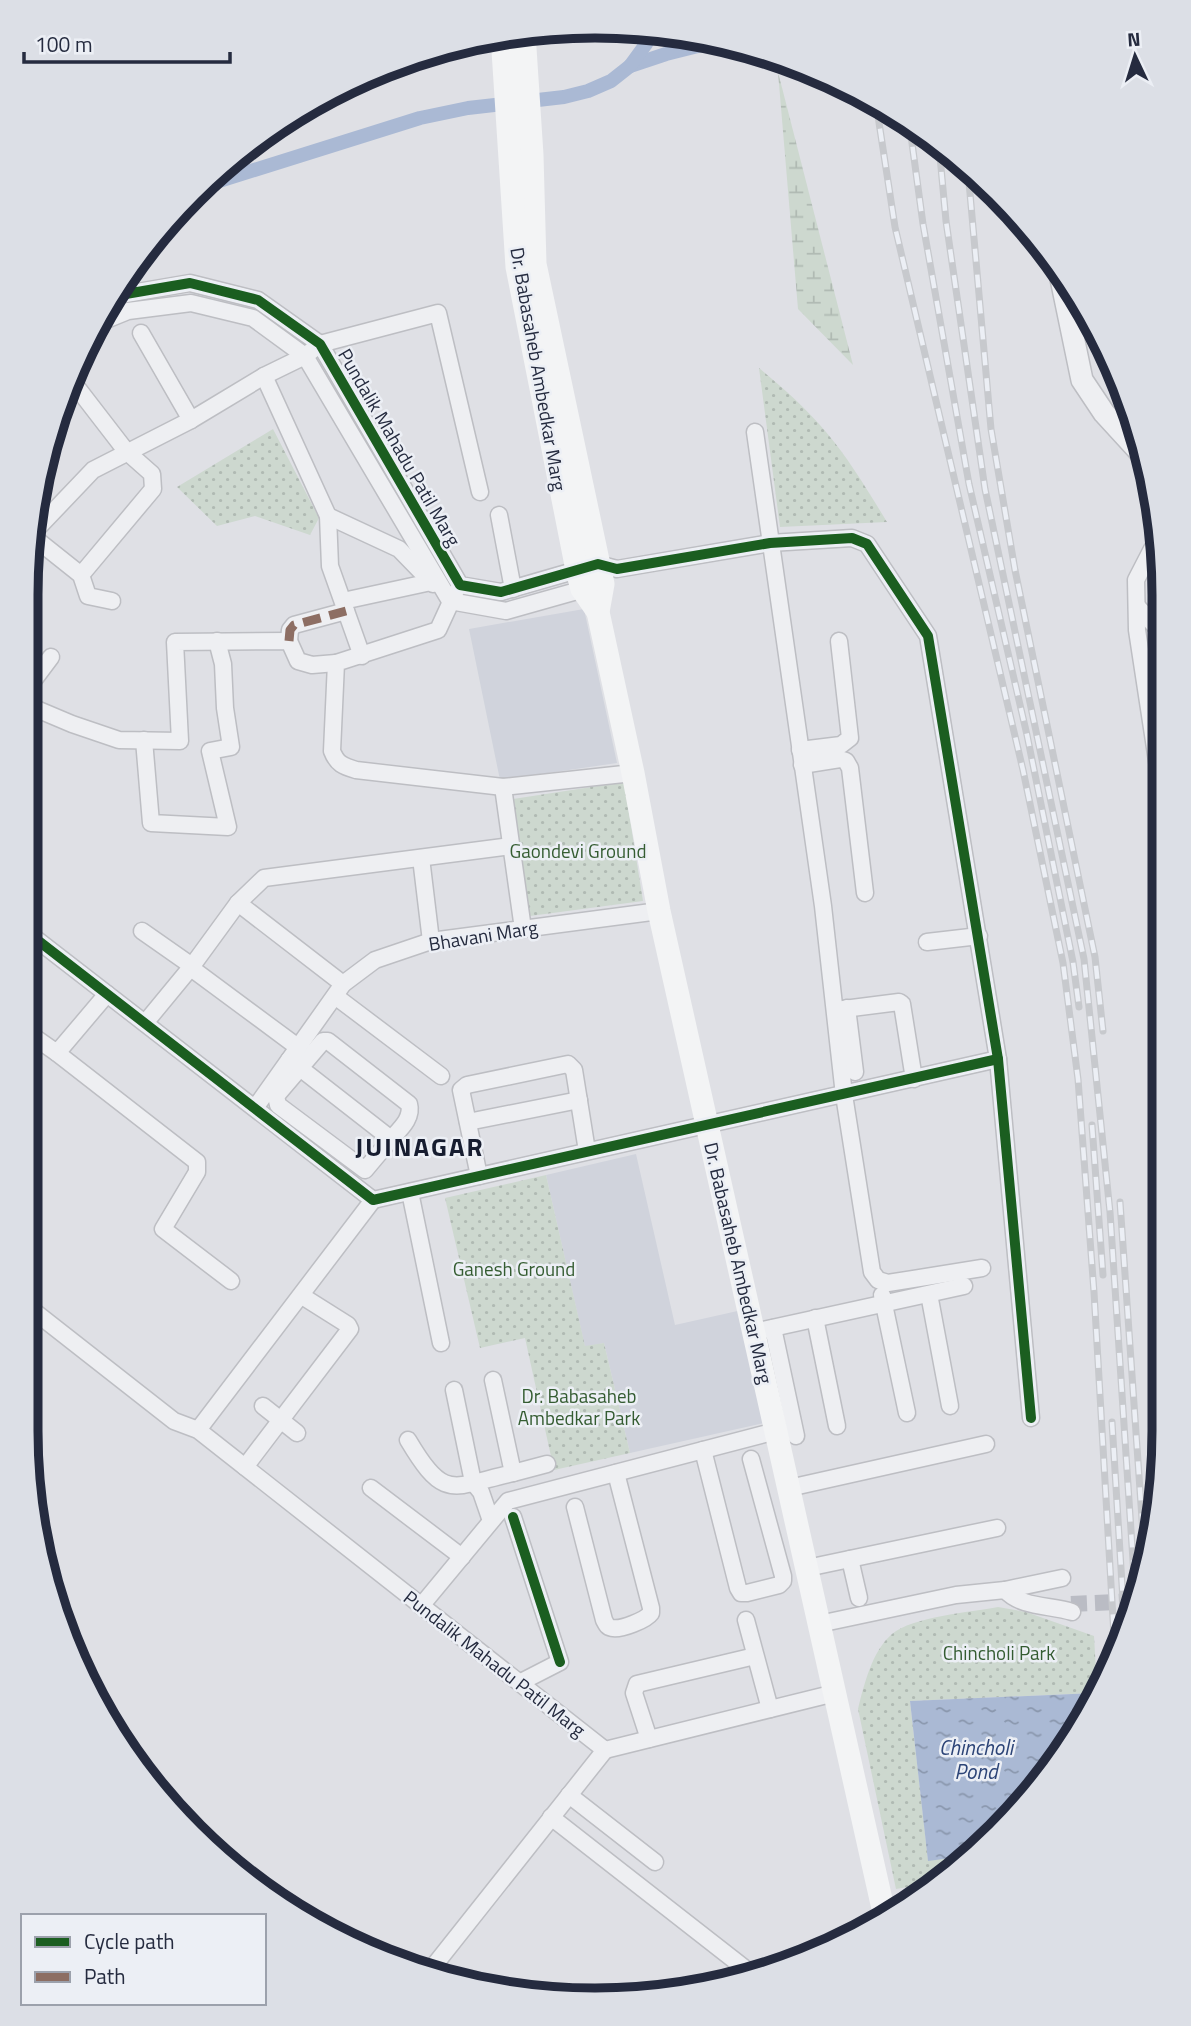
<svg xmlns="http://www.w3.org/2000/svg" width="1191" height="2026" font-family="'Titillium Web',sans-serif">
	<style>
		.built { fill: #d0d3dc }
		.wetland { fill: url(#wetland-marsh) }
		.park { fill: url(#park-dots) }
		.water { fill: url(#water-ripples) }
		.lines { fill: none; stroke-linecap: round; stroke-linejoin: round }
		.canal { stroke: #aab9d4; stroke-width: 14 }
		.minor-tunnel { stroke: #babcc4; stroke-width: 16; stroke-dasharray: 16 8; stroke-linecap: butt }
		.minor-casing { stroke: #bdbec3; stroke-width: 19 }
		.tertiary-casing { stroke: #bdbec3; stroke-width: 24 }
		.minor { stroke: #eeeff2; stroke-width: 16 }
		.tertiary { stroke: #eeeff2; stroke-width: 21 }
		.secondary { stroke: #f3f4f5; stroke-width: 23 }
		.rail-casing { stroke: #c7c9cd; stroke-width: 7 }
		.rail { stroke: #eceff5; stroke-width: 4.5; stroke-dasharray: 13; stroke-linecap: butt }
		.quiet { stroke: #8d6e63; stroke-width: 9; stroke-dasharray: 18 9; stroke-linecap: butt }
		.cycleway-casing { stroke: #eceff5; stroke-width: 15 }
		.cycleway { stroke: #1b5e20; stroke-width: 10 }
		.labels { text-anchor: middle; dominant-baseline: central; stroke-width: 5; stroke-linejoin: round; paint-order: stroke }
		.street-label { font-size: 19px; fill: #252b3f; stroke: #eceff5 }
		.park-label { font-size: 19px; fill: #345c31; stroke: #eceff5 }
		.water-label { font-size: 21px; font-style: italic; fill: #2c4477; stroke: #eceff5 }
		.district-label { font-size: 26px; font-weight: bold; letter-spacing: 2px; fill: #171d30; stroke: #eceff5 }
		.rim { fill: none; stroke: #252b3f; stroke-width: 9 }
	</style>
	<defs>
		<pattern id="wetland-marsh" width="20" height="14" patternUnits="userSpaceOnUse" patternTransform="scale(1.75)"><rect width="20" height="14" fill="#cdd8cf"/><path d="M1 5h8M5 5V1M11 12h8M15 12V8" fill="none" stroke="#b0bab3"/></pattern>
		<pattern id="park-dots" width="8" height="8" patternUnits="userSpaceOnUse" patternTransform="scale(1.75)"><rect width="8" height="8" fill="#cdd8cf"/><path d="M2 2h.1M6 6h.1" fill="none" stroke="#b0bab3" stroke-width="1.8" stroke-linecap="round"/></pattern>
		<pattern id="water-ripples" width="26" height="14" patternUnits="userSpaceOnUse" patternTransform="scale(1.75)"><rect width="26" height="14" fill="#aab9d4"/><path d="M2 4q2-2 4 0t4 0M15 11q2-2 4 0t4 0" fill="none" stroke="#8a97ad"/></pattern>
	</defs>
	<rect width="100%" height="100%" fill="#dfe0e5"/>
	<g class="built">
		<path d="M584,609L617,763L500,780L469,629Z"/>
		<path d="M636,1154L675,1325L742,1310L768,1422L630,1453L604,1343L585,1347L546,1175Z"/>
	</g>
	<path class="wetland" d="M778,72L853,365L798,309Z"/>
	<g class="park">
		<path d="M759,368C783,388 806,408 826,432C849,459 868,491 887,522L780,527Z"/>
		<path d="M273,429L319,518L310,535L255,516L217,526L177,487Z"/>
		<path d="M624,782L643,901L530,916L513,799Z"/>
		<path d="M546,1175L585,1346L604,1343L630,1453L554,1470L525,1338L480,1348L445,1198Z"/>
		<path d="M998,1607L1026,1612L1094,1636L1097,1689L1095,1693L910,1701L928,1860L966,1856L943,1881L896,1889L858,1709C864,1685 872,1651 892,1634C912,1617 971,1612 998,1607Z"/>
	</g>
	<path class="water" d="M1095,1693L1069,1747L966,1856L928,1861L910,1701Z"/>
	<g class="lines">
		<g class="canal">
			<path d="M630,66L666,54L718,41"/>
			<path d="M200,187L420,118L468,108L564,97L588,91L611,81L630,66L646,44L650,32"/>
		</g>
		<path class="minor-tunnel" d="M1071,1604L1137,1601"/>
		<defs>
			<g id="minor">
				<path d="M114,296L190,283L258,300L320,344L460,585L501,592L598,564L617,569L770,543L852,538L867,544L928,636L998,1059L1031,1418"/>
				<path d="M101,322L128,311L191,303L253,318L305,356L450,601L506,611L591,587"/>
				<path d="M141,333L191,420"/>
				<path d="M264,376L328,516L330,566L362,656"/>
				<path d="M72,381L126,451L152,474L153,489L81,575"/>
				<path d="M755,432L823,906L844,1095L872,1272L878,1280L888,1283L982,1268"/>
				<path d="M499,515L513,589"/>
				<path d="M328,516L399,549L433,584"/>
				<path d="M32,534L93,470L191,420L264,376L305,356L320,344L438,313L480,492"/>
				<path d="M32,536L81,575L88,596L112,601"/>
				<path d="M1160,540L1152,549L1136,580L1137,630L1163,800"/>
				<path d="M455,593L438,630L336,663L332,751C337,764 343,766 356,770L503,787L633,773"/>
				<path d="M343,601L431,582"/>
				<path d="M1137,606L1163,635"/>
				<path d="M289,641L290,630L294,625L346,611"/>
				<path d="M27,689L51,657"/>
				<path d="M27,705L72,724L119,740L180,741L175,642L289,641L298,661L312,665L336,663"/>
				<path d="M144,740L151,823L228,827L210,751L231,747L225,708L223,664L217,641"/>
				<path d="M800,750L841,745L850,738L839,641"/>
				<path d="M802,765L840,759L846,761L850,768L865,893"/>
				<path d="M503,787L523,929"/>
				<path d="M421,858L431,941"/>
				<path d="M238,903L343,984"/>
				<path d="M142,931L192,966"/>
				<path d="M27,932L373,1200L998,1059"/>
				<path d="M927,942L979,936"/>
				<path d="M191,968L299,1048"/>
				<path d="M335,996L441,1076"/>
				<path d="M847,1008L855,1072"/>
				<path d="M836,1010L899,1002L902,1004L914,1079"/>
				<path d="M145,1023L192,966L238,903L264,878L511,846"/>
				<path d="M27,1032L57,1053L107,994"/>
				<path d="M57,1053L197,1162V1172L163,1229L231,1281"/>
				<path d="M289,1060L300,1068L391,1139L365,1170L278,1105L276,1096L323,1041H328L409,1104C413,1118 400,1129 391,1139"/>
				<path d="M255,1108L343,984L375,960L431,941L659,911"/>
				<path d="M468,1122L579,1100"/>
				<path d="M479,1176L461,1090L467,1085L568,1064L574,1070L587,1151"/>
				<path d="M410,1192L441,1343"/>
				<path d="M929,1294L950,1406"/>
				<path d="M882,1295L907,1413"/>
				<path d="M26,1305L174,1421L198,1430L605,1750L835,1693"/>
				<path d="M815,1318L837,1426"/>
				<path d="M773,1328L796,1436"/>
				<path d="M754,1332L964,1286"/>
				<path d="M454,1390L473,1482L481,1492L491,1521"/>
				<path d="M263,1406L297,1433"/>
				<path d="M198,1430L373,1200"/>
				<path d="M408,1440C445,1502 451,1487 513,1473L493,1380"/>
				<path d="M703,1450L738,1588L741,1593H747L779,1585L783,1581V1576L751,1459"/>
				<path d="M245,1467L350,1329L348,1325L302,1296"/>
				<path d="M513,1473L547,1464"/>
				<path d="M371,1488L462,1557"/>
				<path d="M789,1488L986,1444"/>
				<path d="M575,1507L604,1620C606,1624 607,1627 612,1628C621,1630 646,1620 651,1613V1608L616,1473"/>
				<path d="M513,1517L560,1662L521,1682"/>
				<path d="M850,1559L859,1598"/>
				<path d="M807,1568L997,1528"/>
				<path d="M1005,1590L1062,1578"/>
				<path d="M421,1606L508,1501L776,1431"/>
				<path d="M746,1620L770,1709"/>
				<path d="M819,1624L956,1595L1005,1590C1021,1608 1051,1605 1072,1612"/>
				<path d="M649,1739L634,1693L637,1684L755,1656"/>
				<path d="M569,1795L655,1862"/>
				<path d="M551,1817L752,1974"/>
				<path d="M429,1972L605,1750"/>
			</g>
			<path id="tertiary" d="M1059,269L1082,380L1104,413L1147,460"/>
		</defs>
		<use href="#minor" class="minor-casing"/>
		<use href="#tertiary" class="tertiary-casing"/>
		<use href="#minor" class="minor"/>
		<use href="#tertiary" class="tertiary"/>
		<g class="secondary">
			<path d="M524,33L532,155L535,264L603,584L598,612L633,773L659,911L884,1913"/>
			<path d="M502,35L517,267L577,570L582,589L598,612"/>
		</g>
		<defs>
			<g id="rail">
				<path d="M876,103L895,227L1023,770L1063,963L1078,1079L1094,1292L1115,1653"/>
				<path d="M909,121L923,224L969,484L1027,735L1073,962L1079,1007"/>
				<path d="M939,146L946,221L985,489L1084,959L1110,1212L1136,1606"/>
				<path d="M968,171L991,429L1015,570L1095,957L1103,1031"/>
				<path d="M1092,1125L1103,1275"/>
				<path d="M1120,1202L1145,1562"/>
				<path d="M1112,1422L1125,1633"/>
			</g>
		</defs>
		<use href="#rail" class="rail-casing"/>
		<use href="#rail" class="rail"/>
		<path class="quiet" d="M289,641L290,630L294,625L346,611"/>
		<defs>
			<g id="cycleway">
				<path d="M114,296L190,283L258,300L320,344L460,585L501,592L598,564L617,569L770,543L852,538L867,544L928,636L998,1059L1031,1418"/>
				<path d="M27,932L373,1200L998,1059"/>
				<path d="M513,1517L560,1662"/>
			</g>
		</defs>
		<use href="#cycleway" class="cycleway-casing"/>
		<use href="#cycleway" class="cycleway"/>
	</g>
	<g class="labels">
		<g class="street-label">
			<text transform="translate(539 369) rotate(80)">Dr. Babasaheb Ambedkar Marg</text>
			<text transform="translate(400 447) rotate(60)">Pundalik Mahadu Patil Marg</text>
			<text transform="translate(483 935) rotate(-9)">Bhavani Marg</text>
			<text transform="translate(739 1263) rotate(77)">Dr. Babasaheb Ambedkar Marg</text>
			<text transform="translate(495 1663) rotate(38)">Pundalik Mahadu Patil Marg</text>
		</g>
		<g class="park-label">
			<text x="578" y="850">Gaondevi Ground</text>
			<text x="514" y="1268">Ganesh Ground</text>
			<text x="579" y="1395">Dr. Babasaheb<tspan x="579" dy="22">Ambedkar Park</tspan></text>
			<text x="999" y="1652">Chincholi Park</text>
		</g>
		<g class="water-label">
			<text x="976" y="1747">Chincholi<tspan x="976" dy="24">Pond</tspan></text>
		</g>
		<g class="district-label">
			<text x="420" y="1146">JUINAGAR</text>
		</g>
	</g>
	<path d="M0 0H1191V2026H0ZM595 38H595A557 557 0 0 1 1152 595V1431A557 557 0 0 1 595 1988H595A557 557 0 0 1 38 1431V595A557 557 0 0 1 595 38Z" fill="#dcdfe6" fill-rule="evenodd"/>
	<path class="rim" d="M595 38H595A557 557 0 0 1 1152 595V1431A557 557 0 0 1 595 1988H595A557 557 0 0 1 38 1431V595A557 557 0 0 1 595 38Z"/>
	<rect x="21" y="1914" width="245" height="91" fill="#eceff5" stroke="#9ca1ac" stroke-width="2"/>
	<rect x="35" y="1937" width="35" height="10" fill="#1b5e20" stroke="#9ca1ac" stroke-width="2"/>
	<text x="84" y="1949" font-size="21" fill="#252b3f">Cycle path</text>
	<rect x="35" y="1972" width="35" height="10" fill="#8d6e63" stroke="#9ca1ac" stroke-width="2"/>
	<text x="84" y="1984" font-size="21" fill="#252b3f">Path</text>
	<g transform="translate(1135 56) rotate(356)" stroke="#eceff5" stroke-width="5" paint-order="stroke">
	<path d="M0-5L12 26L0 18L-12 26Z" fill="#252b3f"/>
	<text y="-10" font-size="19" font-weight="bold" text-anchor="middle" fill="#252b3f">N</text>
	</g>
	<path d="M24 52v10h206v-10" fill="none" stroke="#252b3f" stroke-width="3.5"/>
	<text x="35" y="52" font-size="21" fill="#252b3f" stroke="#eceff5" stroke-width="5" paint-order="stroke">100 m</text>
</svg>
